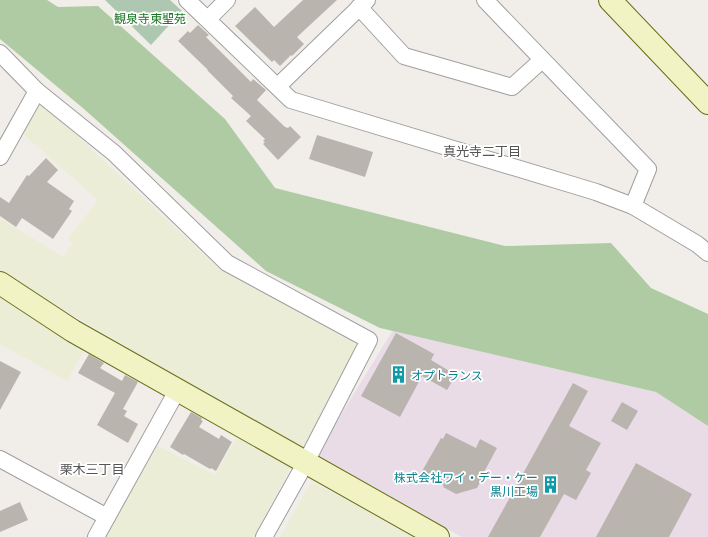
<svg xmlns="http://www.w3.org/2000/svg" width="708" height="537" font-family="'Open Sans','Noto Sans JP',sans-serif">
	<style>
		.industrial { fill: #e9dce7 }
		.farmland { fill: #ebedd7 }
		.forest { fill: #afcba3 }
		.cemetery { fill: #adc7b1 }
		.building { fill: #bab4af }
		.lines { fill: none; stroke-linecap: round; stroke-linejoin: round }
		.street-casing { stroke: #9f9f9f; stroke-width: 18 }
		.secondary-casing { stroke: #656e13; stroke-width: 24 }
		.street { stroke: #fff; stroke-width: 16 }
		.secondary { stroke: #f1f3c5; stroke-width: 22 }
		.labels { text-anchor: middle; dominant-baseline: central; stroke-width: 3.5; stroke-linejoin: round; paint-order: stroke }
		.park-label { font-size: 12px; fill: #1a7521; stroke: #fff }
		.culture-label { font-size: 12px; fill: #0d838f; stroke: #fff; text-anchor: start }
		.neighbourhood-label { font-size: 13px; fill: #555; stroke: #fff }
	</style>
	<rect width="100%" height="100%" fill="#f1eee9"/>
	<path class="industrial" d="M393,330L656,392L708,426V537H462L319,458L318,452Z"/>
	<g class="farmland">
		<path d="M43,104L219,269L353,342L357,347L307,445L298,448L0,272V218L63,257L73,243L68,239L98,200L22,133L35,106Z"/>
		<path d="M0,293L86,347L67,381L0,344Z"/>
		<path d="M239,433L291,462L290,469L254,537H105L156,445L215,475Z"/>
		<path d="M311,482L424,537H280Z"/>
	</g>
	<path class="forest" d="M0,0H47L58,7L98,6L225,119L275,188L505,246L611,243L651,288L708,314V426L656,392L380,328L266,271L84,109L0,39Z"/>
	<path class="cemetery" d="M105,0H170L182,11L151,45Z"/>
	<g class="building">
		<path d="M303,0H337L297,37L304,44L292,56L291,55L280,66L274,60L272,62L235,26L255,7L274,27Z"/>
		<path d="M198,25L209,35L206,37L251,82L253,79L266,90L257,100L285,127L288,128L290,126L301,137L278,160L263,144L265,142L263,141L265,139L246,121L251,116L231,98L233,96L207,70H208L178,41L188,31L190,33Z"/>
		<path d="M317,135L373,152L365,177L309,159Z"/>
		<path d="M46,158L58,170L47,182L74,201L69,209L72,211L53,239L22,218L16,227L0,216V197L9,203L27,175L29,176Z"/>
		<path d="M396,333L434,354L431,360L456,375L447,390L422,376L400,417L361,396Z"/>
		<path d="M89,354L104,363L100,368L122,381L125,375L138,382L123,409L127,411L124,416L138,424L128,443L97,425L115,393L78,373Z"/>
		<path d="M0,361L21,372L0,410Z"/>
		<path d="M573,383L588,391L569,426L601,443L586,470L591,473L576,500L564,494L540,537H488Z"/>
		<path d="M622,402L638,411L627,430L611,421Z"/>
		<path d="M191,412L202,418L201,420L203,421L199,427L219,439L221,435L232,442L216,471L211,468L210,469L184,454L183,455L170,447Z"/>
		<path d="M446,433L476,448L480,439L497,448L483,474L484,475L477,488L456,494L443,487L444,486L421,473L441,438L443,439Z"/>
		<path d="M636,463L692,494L669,537H596Z"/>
		<path d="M20,502L28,520L0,532V511Z"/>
	</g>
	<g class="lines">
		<defs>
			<g id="street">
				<path d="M187,0L291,100L596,192L633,206L697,244L708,253"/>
				<path d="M485,0L648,169L633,206"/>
				<path d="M359,7L404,56L512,87L542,60"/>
				<path d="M208,19L227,0"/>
				<path d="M0,53L37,91L114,153L227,263L369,340L306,462L264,537"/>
				<path d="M278,86L367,0"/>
				<path d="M0,157L37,91"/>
				<path d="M0,459L107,517"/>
				<path d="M96,537L178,389"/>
			</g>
			<g id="secondary">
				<path d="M610,0L708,103"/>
				<path d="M0,283L73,331L438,537"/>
			</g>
		</defs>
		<use href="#street" class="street-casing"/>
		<use href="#secondary" class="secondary-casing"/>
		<use href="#street" class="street"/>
		<use href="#secondary" class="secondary"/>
	</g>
	<defs>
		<symbol id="building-bare" viewBox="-9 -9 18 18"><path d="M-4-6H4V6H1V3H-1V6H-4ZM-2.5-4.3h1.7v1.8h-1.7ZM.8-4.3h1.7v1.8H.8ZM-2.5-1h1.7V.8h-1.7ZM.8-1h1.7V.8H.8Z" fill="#0f9aa8" stroke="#fff" stroke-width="2.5" paint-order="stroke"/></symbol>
	</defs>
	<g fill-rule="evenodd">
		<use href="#building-bare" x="386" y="362" width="25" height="25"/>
		<use href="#building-bare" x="538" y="472" width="25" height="25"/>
	</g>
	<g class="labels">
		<g class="park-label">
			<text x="150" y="18">観泉寺東聖苑</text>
		</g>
		<g class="culture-label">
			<text x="411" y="375">オプトランス</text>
			<text x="538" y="477" text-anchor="end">株式会社ワイ・デー・ケー<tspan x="538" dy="14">黒川工場</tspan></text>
		</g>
		<g class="neighbourhood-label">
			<text x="482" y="151">真光寺二丁目</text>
			<text x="92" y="469">栗木三丁目</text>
		</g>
	</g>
</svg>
